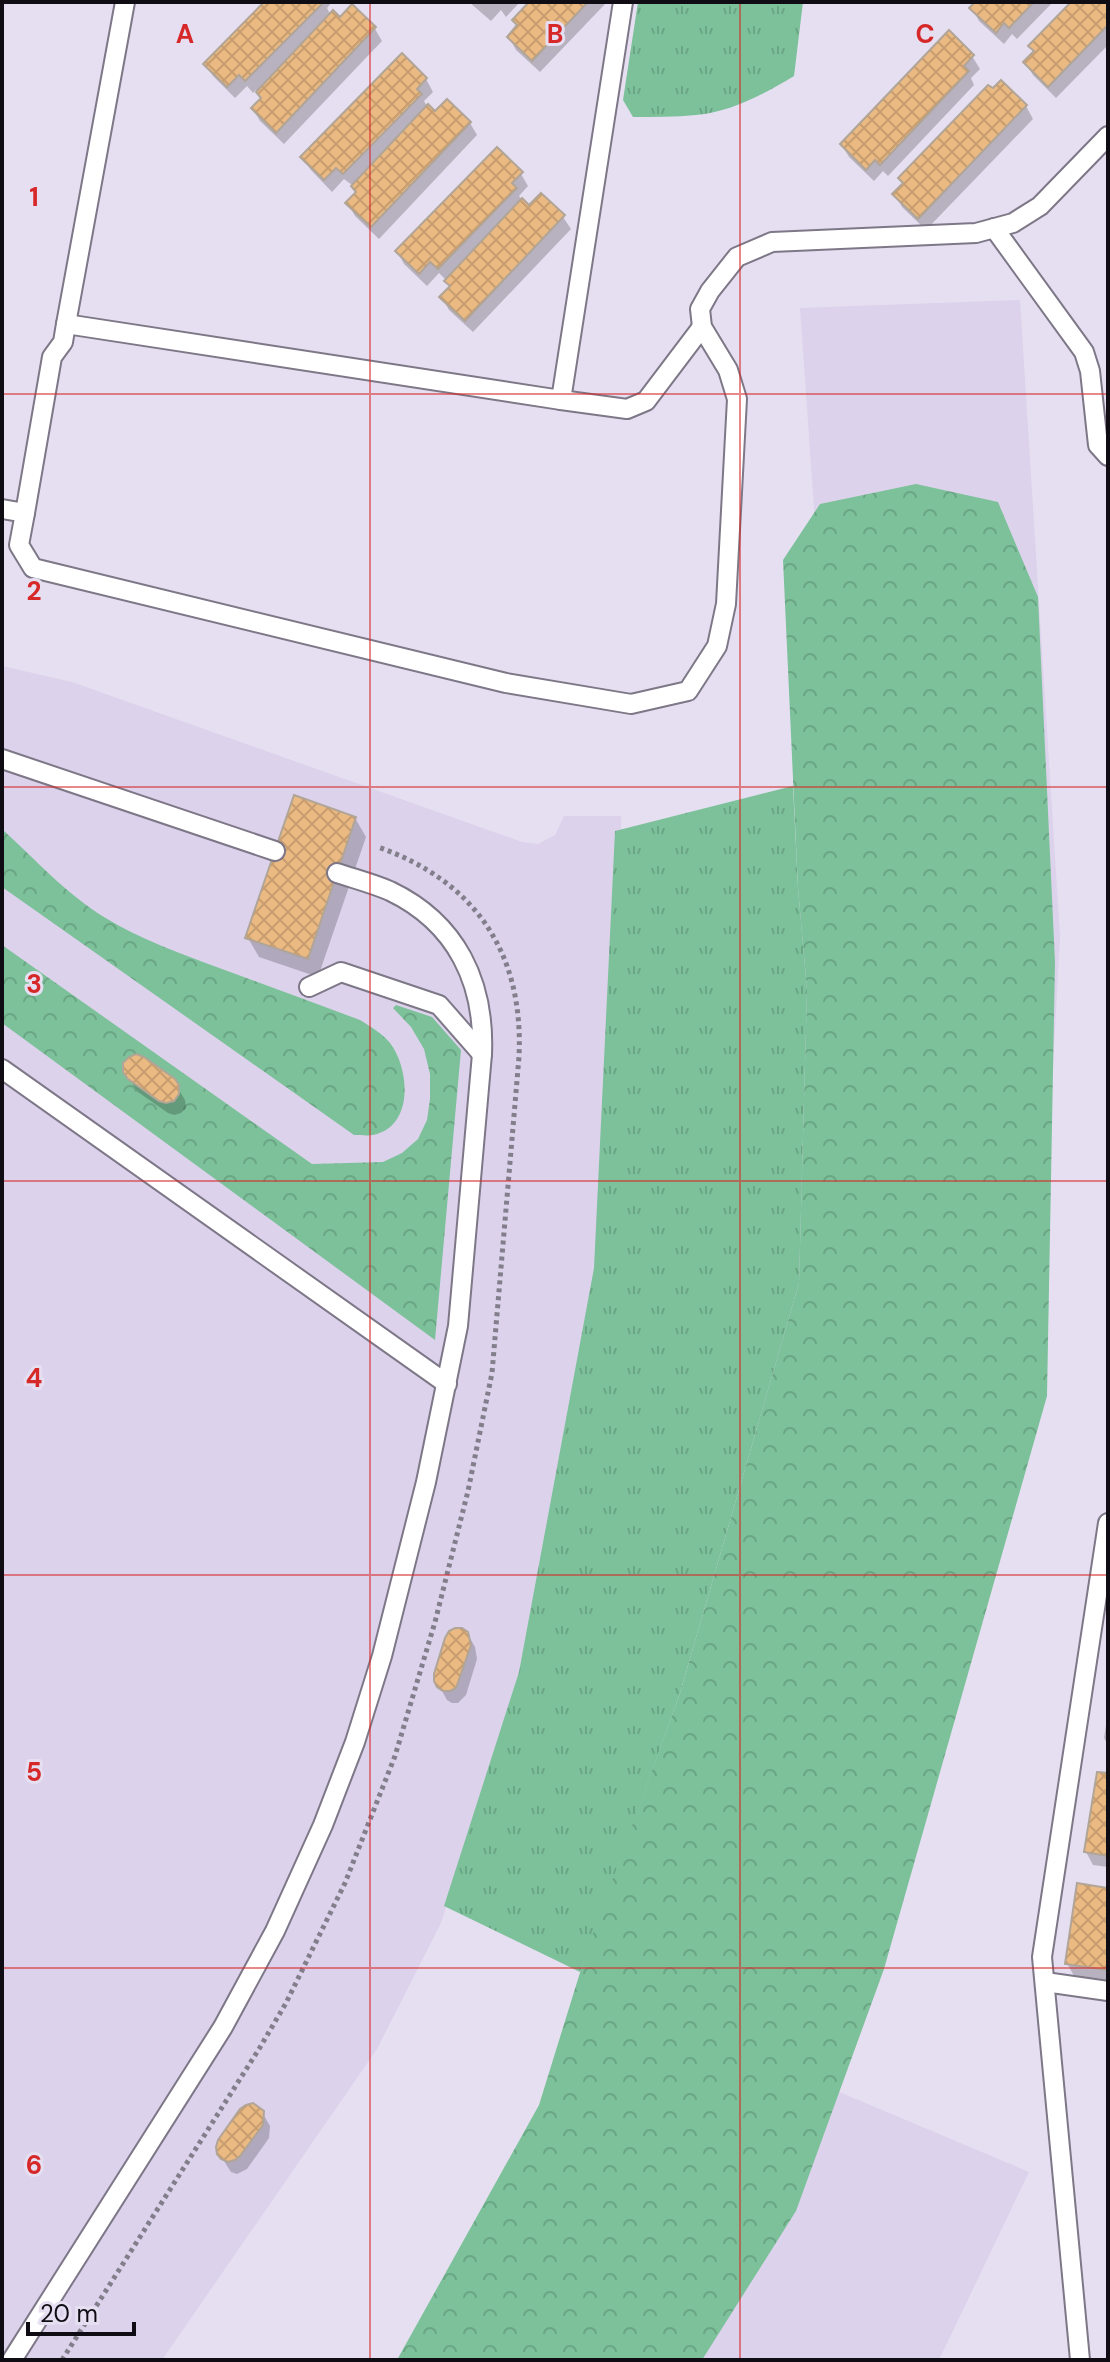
<svg xmlns="http://www.w3.org/2000/svg" width="1110" height="2362" font-family="'DM Sans',sans-serif">
	<style>
		.built { fill: #dcd2eb }
		.grass { fill: url(#grass-tufts) }
		.forest { fill: url(#forest-crowns) }
		.shadow { fill: #0003 }
		.building { fill: url(#building-cross-hatch); stroke: #b1a597; stroke-width: 2 }
		.lines { fill: none; stroke-linecap: round; stroke-linejoin: round }
		.service-casing { stroke: #7d7787; stroke-width: 22 }
		.path { stroke: #837e8b; stroke-width: 5; stroke-dasharray: 4 4; stroke-linecap: butt }
		.service { stroke: #fff; stroke-width: 18 }
		.grid { fill: none; stroke: #d62828; stroke-width: 2; stroke-opacity: 0.55 }
		.grid-label { font-size: 26px; text-anchor: middle; font-weight: bold; fill: #d62828; stroke: #e6dff1; stroke-width: 6; stroke-linejoin: round; paint-order: stroke }
	</style>
	<defs>
		<pattern id="grass-tufts" width="24" height="20" patternUnits="userSpaceOnUse" patternTransform="scale(2)"><rect width="24" height="20" fill="#7cc19a"/><path d="M3 7l-1-3M5 7V3M7 7l1-3M15 17l-1-3M17 17v-4M19 17l1-3" fill="none" stroke="#6aa584"/></pattern>
		<pattern id="forest-crowns" width="20" height="18" patternUnits="userSpaceOnUse" patternTransform="scale(2)"><rect width="20" height="18" fill="#7cc19a"/><path d="M2 6a3 3 0 1 1 6 0M12 15a3 3 0 1 1 6 0" fill="none" stroke="#6aa584"/></pattern>
		<pattern id="building-cross-hatch" width="8" height="8" patternUnits="userSpaceOnUse" patternTransform="scale(2)"><rect width="8" height="8" fill="#ebb982"/><path d="M0 0l8 8M0 8l8-8" fill="none" stroke="#c89e6f"/></pattern>
	</defs>
	<rect width="100%" height="100%" fill="#e6dff1"/>
	<g class="built">
		<path d="M1020,300L1060,936L1043,1255L837,2091L1029,2172L939,2360H462L730,1750L823,636L800,308Z"/>
		<path d="M2,666L72,682L522,842L538,844L555,835L564,816H621L625,1137L585,1460L441,1923L377,2049L162,2360H2Z"/>
	</g>
	<g class="grass">
		<path d="M638,2H803L794,76C764,94 731,112 696,115C675,117 654,117 633,117L623,100Z"/>
		<path d="M793,786L798,888L807,990L799,1283L680,1693L580,1972L444,1906L519,1672L594,1268L615,831Z"/>
	</g>
	<g class="forest">
		<path d="M916,484L998,502L1038,597L1055,962L1047,1396L884,1969L796,2211L702,2360H397L539,2105L587,1950L680,1693L799,1283L807,990L798,888L783,560L820,504Z"/>
		<path d="M2,829C35,859 65,893 104,917C141,940 182,954 222,969C268,986 314,1003 360,1020C371,1027 382,1033 390,1043C410,1069 414,1127 373,1135C368,1136 360,1135 354,1135L2,887Z"/>
		<path d="M2,945L312,1164L383,1162L402,1153L418,1139L427,1120L430,1099V1074L424,1049L411,1027L393,1008L396,1005L432,1017L461,1050L435,1340L2,1023Z"/>
	</g>
	<g class="shadow">
		<path d="M266,2H332L327,8L331,16L340,20L352,7L375,29L382,41L284,144L260,121L253,109L262,100L256,90L253,93L247,86L235,98L213,76L205,64Z"/>
		<path d="M469,2H520L506,17L501,10L491,21Z"/>
		<path d="M531,2H607L540,72L516,50L509,37L518,27L514,20Z"/>
		<path d="M978,2H1053L1017,39L1012,34L1004,44L979,21L972,8Z"/>
		<path d="M1074,2H1108V45L1056,98L1033,75L1026,63L1034,53L1031,47Z"/>
		<path d="M972,56L980,69L971,78L974,85L888,176L883,171L874,181L849,157L842,145Z"/>
		<path d="M426,79L433,92L424,101L428,108L435,114L470,123L477,135L379,239L355,216L348,203L357,194L352,185L344,179L332,192L310,169L303,157Z"/>
		<path d="M1026,106L1033,119L926,230L902,207L895,194Z"/>
		<path d="M521,174L528,186L519,196L522,201L529,208L563,217L571,229L473,332L449,310L442,297L450,288L446,280L439,273L427,286L404,264L397,251Z"/>
		<path d="M355,818L366,837L318,977L259,957L248,938Z"/>
		<path d="M125,1072L173,1080L185,1100L186,1108L181,1113L174,1115L168,1113L138,1092Z"/>
		<path d="M467,1633L475,1647L477,1659L466,1695L458,1703H452L447,1700L436,1680Z"/>
		<path d="M1108,1712V1745L1104,1738Z"/>
		<path d="M1108,1775V1867L1093,1865L1086,1852Z"/>
		<path d="M1108,1890V1981L1074,1976L1067,1963Z"/>
		<path d="M262,2112L270,2126L269,2138L247,2169L237,2174L231,2172L219,2153Z"/>
	</g>
	<g class="building">
		<path d="M264,2H324L245,81L239,75L227,87L203,64Z"/>
		<path d="M529,2H588L532,61L507,37L517,25L512,20Z"/>
		<path d="M975,2H1034L1009,28L1004,23L996,33L969,8Z"/>
		<path d="M1071,2H1108V25L1048,87L1023,62L1034,51L1028,46Z"/>
		<path d="M352,4L376,27L276,133L251,108L261,98L256,92L333,10L340,17Z"/>
		<path d="M949,30L974,55L964,66L969,71L880,165L875,160L866,170L840,144Z"/>
		<path d="M402,53L427,78L417,89L422,94L343,174L336,168L324,180L300,157Z"/>
		<path d="M1001,80L1027,105L918,219L892,194L903,183L898,178L988,85L993,88Z"/>
		<path d="M447,99L471,122L371,227L345,203L356,192L351,186L428,104L435,111Z"/>
		<path d="M497,147L523,172L512,183L517,188L438,269L430,262L419,274L395,251Z"/>
		<path d="M541,193L565,215L465,321L439,297L450,286L444,281L522,198L529,205Z"/>
		<path d="M294,795L356,817L308,959L245,938Z"/>
		<path d="M136,1054L144,1057L175,1079L179,1085V1094L174,1101L166,1103L159,1101L128,1079L123,1072V1063L129,1057Z"/>
		<path d="M455,1628H462L468,1632L471,1645L456,1688L450,1691H443L437,1687L434,1681V1674L445,1638L449,1631Z"/>
		<path d="M1097,1772L1108,1773V1856L1084,1852Z"/>
		<path d="M1077,1883L1108,1888V1970L1065,1964Z"/>
		<path d="M253,2103L264,2111L263,2125L240,2156L235,2160L228,2162L221,2159L217,2154L216,2147L218,2140L240,2109L246,2105Z"/>
	</g>
	<g class="lines">
		<defs>
			<g id="service">
				<path d="M994,228L1084,352L1090,371L1098,445L1108,456"/>
				<path d="M66,324L561,400L623,2"/>
				<path d="M561,400L627,409L646,401L702,327"/>
				<path d="M2,509L25,513L19,545L33,568L506,683L631,704L688,691L717,646L726,604L737,399L728,370L702,327L700,309L710,291L737,257L772,242L976,233L1013,223L1040,206L1108,136"/>
				<path d="M25,513L52,357L63,342L66,324L125,2"/>
				<path d="M2,759L275,851"/>
				<path d="M309,987L341,972L439,1005L482,1054"/>
				<path d="M2,1069L447,1384"/>
				<path d="M1045,1982L1108,1991"/>
				<path d="M12,2360L223,2027L275,1931L323,1825L355,1742L382,1656L426,1482L458,1326L482,1054C485,983 457,923 390,891C374,884 355,879 337,873"/>
				<path d="M1080,2360L1042,1957L1108,1523"/>
			</g>
		</defs>
		<use href="#service" class="service-casing"/>
		<path class="path" d="M62,2360L259,2049L286,2003L345,1883L395,1756L435,1622L468,1491L492,1373L519,1057C524,953 475,881 378,847"/>
		<use href="#service" class="service"/>
	</g>
	<path class="grid" d="M370,2V2360M740,2V2360M2,394H1108M2,787H1108M2,1181H1108M2,1575H1108M2,1968H1108"/>
	<g class="grid-label">
		<text x="185" y="43">A</text>
		<text x="555" y="43">B</text>
		<text x="925" y="43">C</text>
		<text x="34" y="206">1</text>
		<text x="34" y="600">2</text>
		<text x="34" y="993">3</text>
		<text x="34" y="1387">4</text>
		<text x="34" y="1781">5</text>
		<text x="34" y="2174">6</text>
	</g>
	<rect width="1110" height="2362" fill="none" stroke="#0f0d13" stroke-width="8"/>
	<path d="M28 2322v12h106v-12" fill="none" stroke="#0f0d13" stroke-width="4"/>
	<text x="40" y="2322" font-size="24" fill="#0f0d13" stroke="#e6dff1" stroke-width="6" paint-order="stroke">20 m</text>
</svg>
